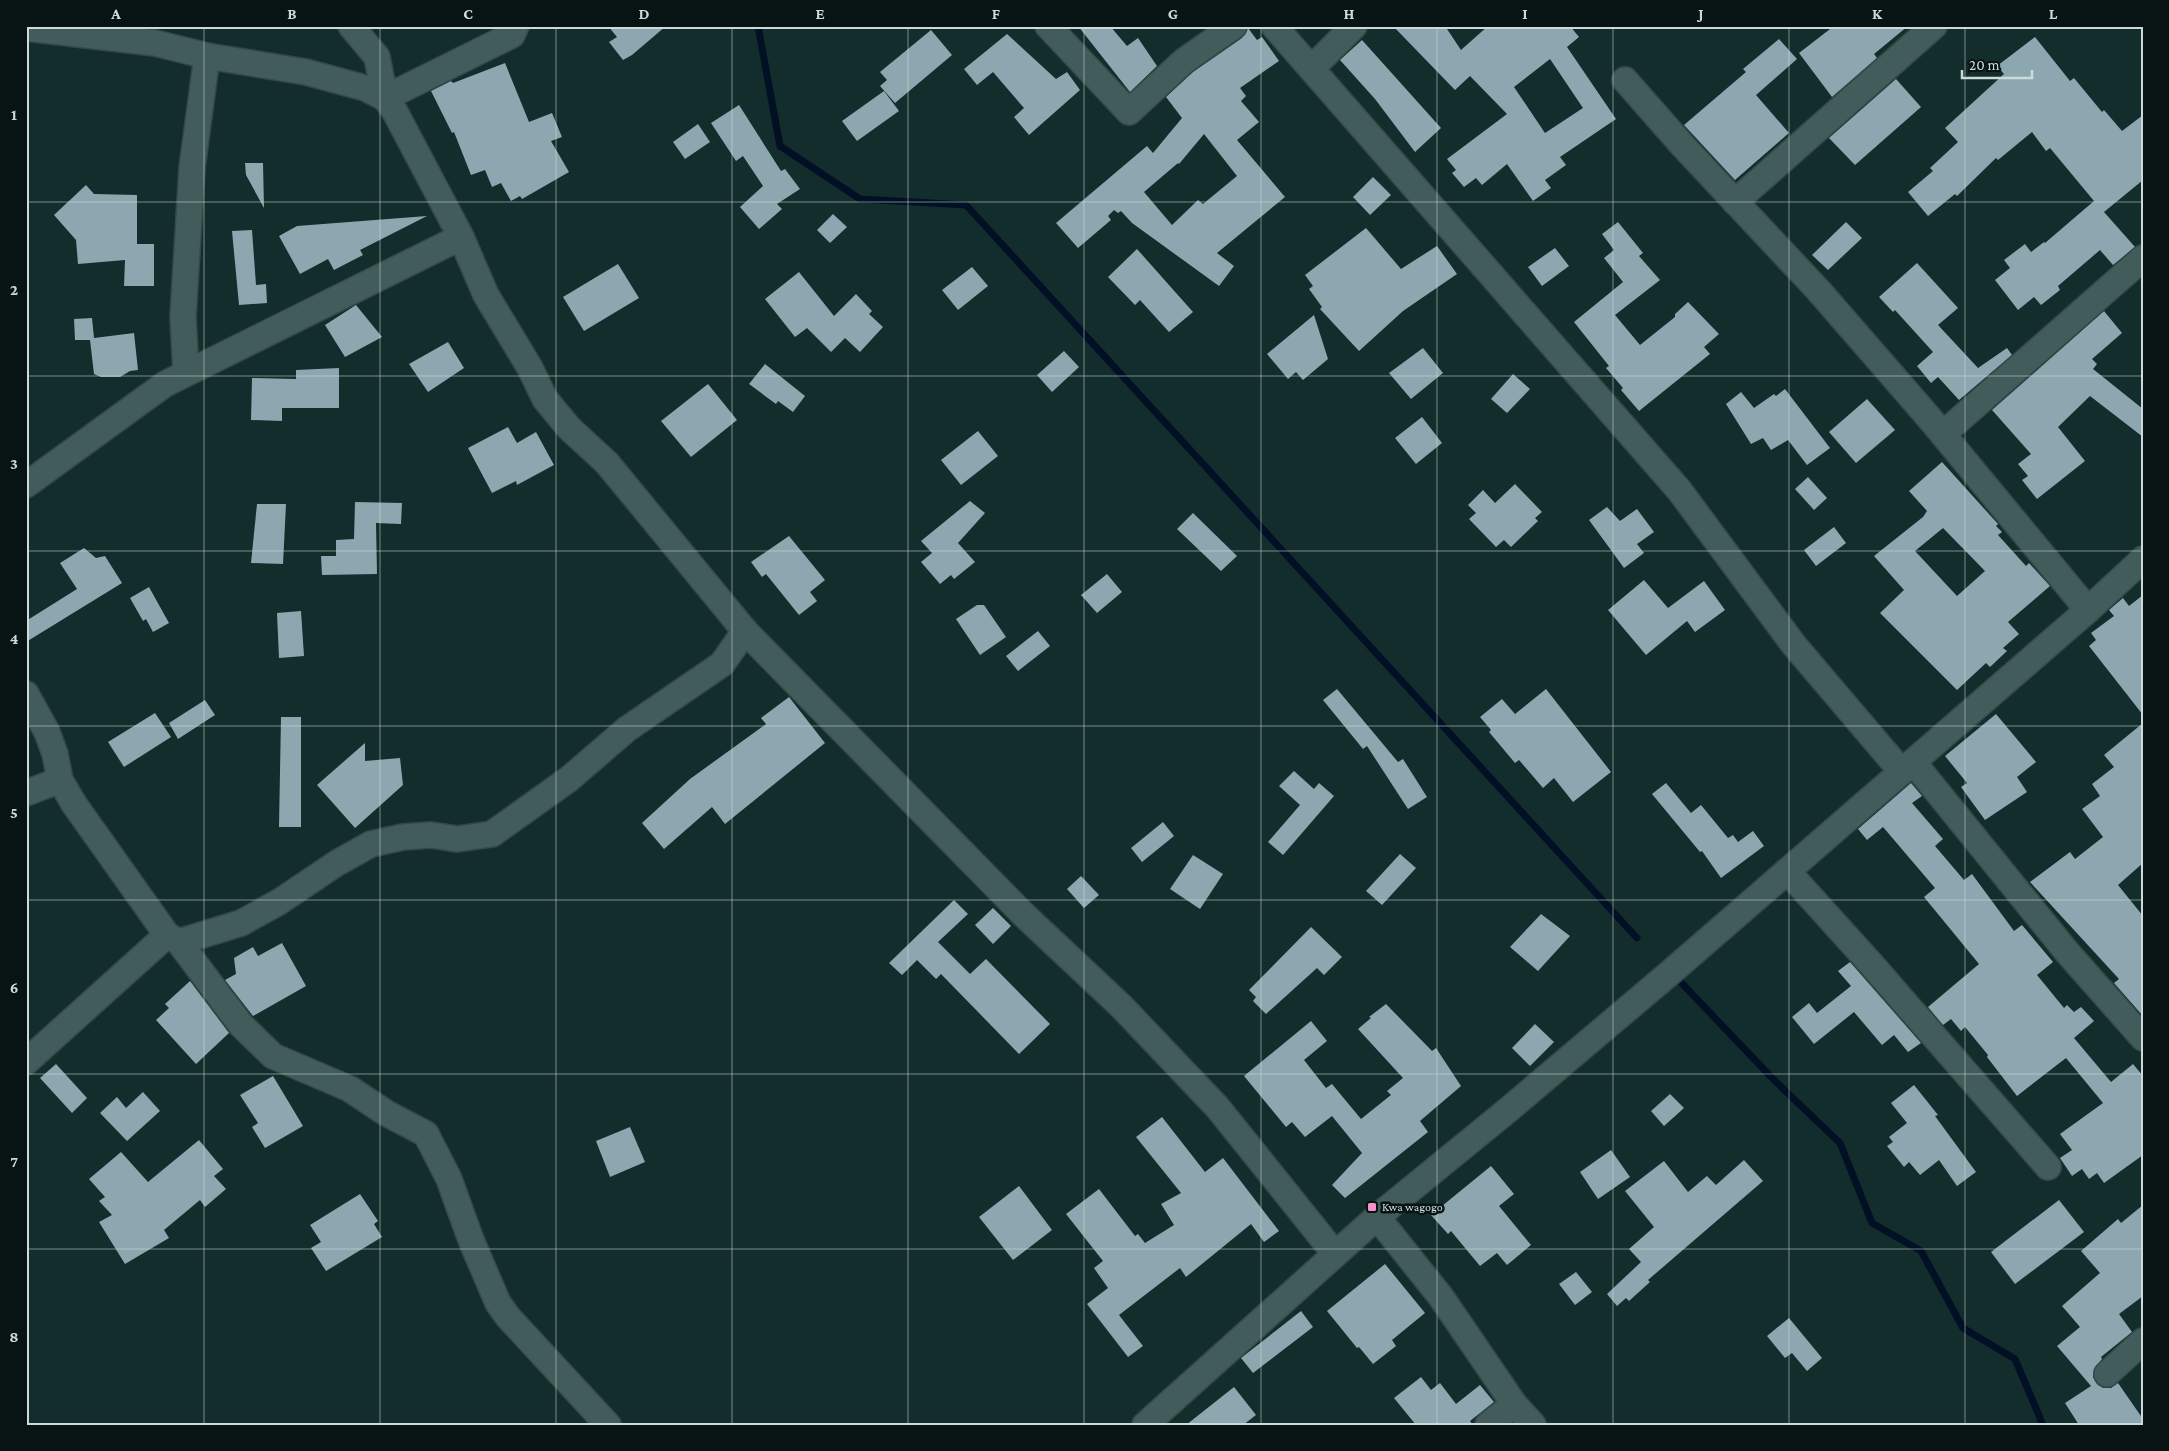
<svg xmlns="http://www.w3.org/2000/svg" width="2169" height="1451" font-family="'Crimson Pro',serif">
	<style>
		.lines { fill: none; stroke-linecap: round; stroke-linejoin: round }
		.stream { stroke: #011025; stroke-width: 7 }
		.building { fill: #8da7b1; fill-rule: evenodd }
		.street-casing { stroke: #354848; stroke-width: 28 }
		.street { stroke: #415c5a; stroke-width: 25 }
		.grid { fill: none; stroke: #ccdbda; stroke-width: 1; stroke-opacity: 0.55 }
		.poi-dot { fill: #f890ca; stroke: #081313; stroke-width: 2 }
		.labels { text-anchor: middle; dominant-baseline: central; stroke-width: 5; stroke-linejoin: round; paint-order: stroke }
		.poi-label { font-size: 12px; fill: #ccdbda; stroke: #081313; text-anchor: start }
		.neatline { fill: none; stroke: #ccdbda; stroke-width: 2 }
		.grid-label { font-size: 16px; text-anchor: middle; font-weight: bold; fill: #ccdbda }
	</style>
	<rect width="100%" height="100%" fill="#132d2c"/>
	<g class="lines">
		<g class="stream">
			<path d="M758,26L780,146L860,199L966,205L1637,938"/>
			<path d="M1673,974L1775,1081L1840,1143L1872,1223L1921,1251L1963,1328L2015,1359L2043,1425"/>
		</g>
	</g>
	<g class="building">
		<path d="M608,26H666L632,55L623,60L609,42L617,37Z"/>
		<path d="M1078,26H1110L1127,46L1138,38L1157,66L1130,92Z"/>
		<path d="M1393,26H1445L1461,50L1488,26H1570L1579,37L1567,47L1616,119L1560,157L1566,165L1545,180L1551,188L1533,201L1507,164L1482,185L1476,178L1464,187L1452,173L1456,170L1447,159L1507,114L1470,76L1455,90ZM1550,59L1583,108L1545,133L1514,87Z"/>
		<path d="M1834,26H1908L1874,54L1877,58L1832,97L1799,53Z"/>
		<path d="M1248,28L1257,40L1262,37L1279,61L1240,88L1246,96L1241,101L1259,122L1237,140L1285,197L1217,253L1234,266L1219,286L1132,223L1121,211L1118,213L1114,210L1108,216L1111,220L1078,248L1056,223L1147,146L1153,153L1182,118L1166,97L1193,72L1242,38ZM1204,134L1237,176L1203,204L1198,200L1172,225L1144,192L1178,163L1179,164Z"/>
		<path d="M931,30L952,55L895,103L880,86L887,80L880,72Z"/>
		<path d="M1007,34L1056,79L1067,72L1080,90L1029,135L1014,117L1024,108L993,72L977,85L964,69Z"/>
		<path d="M2035,37L2070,81L2074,78L2102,112L2104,110L2122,131L2143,115V180L2104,212L2135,247L2113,265L2100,250L2058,286L2060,290L2041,305L2034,297L2018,310L1995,280L2010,268L2004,260L2025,244L2031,252L2044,242L2045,243L2094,201L2050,148L2046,151L2032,132L1998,160L1996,158L1957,196L1955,194L1928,216L1908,192L1933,171L1930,168L1958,142L1945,128L2004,74L1997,66Z"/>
		<path d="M1779,39L1797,59L1756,95L1789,133L1735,180L1684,125L1746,72L1743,69Z"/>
		<path d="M1362,40L1441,128L1415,152L1375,99L1340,60Z"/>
		<path d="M505,63L529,122L552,113L562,137L551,141L569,172L522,199L520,196L511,201L501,183L492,187L485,170L471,175L454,132L452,133L431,91L451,81L453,83Z"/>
		<path d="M1896,79L1921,107L1855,165L1829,138Z"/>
		<path d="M884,91L899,111L857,141L842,121Z"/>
		<path d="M739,105L781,171L785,169L800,189L777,204L782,209L759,229L740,207L763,186L743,156L736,161L711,123Z"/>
		<path d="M698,124L710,142L685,159L673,142Z"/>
		<path d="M245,163H263L264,208L246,175Z"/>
		<path d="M1373,177L1391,195L1370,215L1353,197Z"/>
		<path d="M86,185L94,194L137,195V244H154V286H124L125,260L78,264L76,240L54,215Z"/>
		<path d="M833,214L847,227L830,243L817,230Z"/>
		<path d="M427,216L360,250L363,255L334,270L328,259L300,274L279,236L297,226Z"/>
		<path d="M1618,222L1643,253L1639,256L1660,280L1615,315L1640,345L1675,317V314L1688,302L1719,334L1704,347L1710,354L1639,411L1621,390L1623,388L1606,368L1609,366L1574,322L1623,282L1604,258L1614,250L1602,234Z"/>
		<path d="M1846,222L1862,238L1828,270L1812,255Z"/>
		<path d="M1366,228L1401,269L1437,246L1457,274L1403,311L1359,351L1320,309L1322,307L1309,289L1313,286L1305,275Z"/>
		<path d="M252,230L256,285L266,284L267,303L239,305L232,231Z"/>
		<path d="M1555,248L1569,266L1542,286L1528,267Z"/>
		<path d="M1137,249L1193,312L1169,332L1140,300L1135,305L1108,277Z"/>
		<path d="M1917,263L1958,308L1938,325L1978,368L2007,348L2012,355L1959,400L1938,377L1931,383L1917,366L1933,352L1895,310L1893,312L1879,297Z"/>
		<path d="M618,264L639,298L584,331L563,297Z"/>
		<path d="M972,267L988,286L958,310L942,290Z"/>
		<path d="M799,272L834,316L856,294L872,311L869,314L883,327L860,352L845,338L831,352L807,328L795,337L765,299Z"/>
		<path d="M356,305L382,337L345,357L325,325Z"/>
		<path d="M2104,311L2122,333L2092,359L2097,364L2093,369L2143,409V437L2090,396L2058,427L2085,461L2037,499L2022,480L2028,476L2018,464L2031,454L1992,410Z"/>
		<path d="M1314,315L1328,359L1303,380L1296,372L1288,379L1267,354Z"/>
		<path d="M92,318L94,338L134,333L138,370L130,371L120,377H101L94,374L90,340H75L74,319Z"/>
		<path d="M448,342L464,368L428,392L409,364Z"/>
		<path d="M1423,348L1443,373L1411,399L1389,373Z"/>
		<path d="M1064,351L1079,367L1052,392L1037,375Z"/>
		<path d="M765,364L805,396L793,412L778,401L776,404L749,384Z"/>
		<path d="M339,368V408H282V421L251,420L252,378L296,379V370Z"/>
		<path d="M1513,374L1530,389L1507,413L1491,399Z"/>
		<path d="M708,384L737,420L691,457L661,421Z"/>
		<path d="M1785,389L1830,448L1807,465L1788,440L1771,450L1763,438L1751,444L1726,404L1741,392L1754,408L1774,394L1776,396Z"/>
		<path d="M1867,399L1895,430L1856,463L1829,432Z"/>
		<path d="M1422,417L1442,443L1416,464L1395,438Z"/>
		<path d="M508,427L517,443L536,432L554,465L517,485L516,481L492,493L468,448Z"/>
		<path d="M978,431L998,456L961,485L941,460Z"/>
		<path d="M1942,462L1998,524L1996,526L2002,532L1998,535L2026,566L2029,563L2050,586L2008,622L2019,634L2003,648L2007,651L1990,667L1986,663L1957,690L1880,613L1904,590L1874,556L1923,517L1927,511L1909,491ZM1943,528L1985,571L1957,596L1915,551Z"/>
		<path d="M1808,477L1827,498L1814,510L1795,489Z"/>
		<path d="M1515,484L1542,512L1535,518L1538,521L1511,547L1504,540L1496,547L1469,519L1476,513L1468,505L1483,490L1495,503Z"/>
		<path d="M970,501L985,513L958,543L975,562L954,579L951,575L940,584L921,562L932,553L921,541Z"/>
		<path d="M355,502L402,503L401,524L376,523L377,574L322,575L321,556H336V540L354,539Z"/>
		<path d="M257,504H286L283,564L251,563Z"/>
		<path d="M1607,507L1620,521L1637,509L1654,532L1637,544L1644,553L1624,568L1589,520Z"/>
		<path d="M1193,513L1237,556L1221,571L1177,529Z"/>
		<path d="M1834,527L1846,543L1816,566L1804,550Z"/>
		<path d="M789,536L825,580L810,592L817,601L799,615L766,574L762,577L751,562Z"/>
		<path d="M84,548L96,558L105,556L122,583L26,642V621L77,589L60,563Z"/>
		<path d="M1107,574L1122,592L1097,613L1081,595Z"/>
		<path d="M1644,580L1668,608L1704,581L1725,610L1695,632L1687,621L1646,655L1608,610Z"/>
		<path d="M149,587L169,623L153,632L146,619L143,621L130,598Z"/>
		<path d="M2143,595V715L2089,646L2096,640L2091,633L2114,616L2109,610L2123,598L2129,606Z"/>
		<path d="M977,605H984L1006,637L980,655L956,619Z"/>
		<path d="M301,611L304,656L279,658L277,613Z"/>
		<path d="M1038,631L1050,646L1018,671L1006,656Z"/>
		<path d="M1337,689L1398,762L1403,759L1427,797L1408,809L1367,746L1363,749L1323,700Z"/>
		<path d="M1546,689L1611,772L1573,802L1554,778L1543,788L1519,760L1515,763L1489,732L1491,730L1480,717L1502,699L1515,714Z"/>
		<path d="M789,697L825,743L725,824L712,807L664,849L642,823L690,779L766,724L761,718Z"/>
		<path d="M205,700L215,715L178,739L169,723Z"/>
		<path d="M155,713L171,737L124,767L108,742Z"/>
		<path d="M1996,714L2036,762L2017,777L2027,792L1985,820L1961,787L1967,783L1945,756Z"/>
		<path d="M281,717H301V827H279Z"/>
		<path d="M2143,723V863L2118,885L2143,916V1016L2114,983L2119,979L2030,882L2070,852L2075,859L2103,837L2082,809L2100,796L2092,784L2114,767L2104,755Z"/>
		<path d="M365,743V761L400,758L403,785L355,828L317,785Z"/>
		<path d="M1294,771L1314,789L1319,783L1334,796L1283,855L1268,842L1300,805L1279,786Z"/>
		<path d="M1666,783L1691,813L1701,805L1728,838L1733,835L1738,842L1753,831L1764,846L1721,878L1702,851L1700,852L1652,794Z"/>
		<path d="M1911,783L1922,796L1912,803L1943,839L1935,846L1964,880L1972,874L2014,931L2022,925L2053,962L2037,975L2064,1008L2067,1005L2074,1012L2081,1007L2094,1021L2074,1038L2111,1082L2133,1064L2143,1076V1155L2104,1183L2097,1173L2089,1179L2082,1169L2072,1176L2060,1158L2072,1150L2060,1134L2103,1103L2066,1058L2017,1096L1987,1057L1988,1055L1965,1027L1961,1031L1951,1019L1943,1025L1928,1007L1979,964L1924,897L1935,888L1883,827L1867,840L1858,829Z"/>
		<path d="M1163,822L1174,836L1142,862L1131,848Z"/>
		<path d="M1400,854L1416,868L1382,905L1366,891Z"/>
		<path d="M1193,855L1223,874L1200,909L1170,889Z"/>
		<path d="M1081,876L1099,895L1084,908L1067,889Z"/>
		<path d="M954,900L968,914L938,942L970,974L986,959L1050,1024L1019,1054L941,974L936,979L917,960L902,975L889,963Z"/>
		<path d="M993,908L1011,926L993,944L975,925Z"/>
		<path d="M1541,914L1570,936L1538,971L1510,947Z"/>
		<path d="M1311,927L1342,957L1324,975L1317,968L1266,1014L1253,1001L1256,997L1249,990Z"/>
		<path d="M282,943L306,986L253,1016L225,980L236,974L234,958L253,947L258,956Z"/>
		<path d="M1850,962L1921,1043L1908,1052L1894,1035L1882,1045L1854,1012L1814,1044L1792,1017L1809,1003L1817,1013L1851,986L1838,971Z"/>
		<path d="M190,981L229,1033L196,1064L156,1020L169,1008L165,1004Z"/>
		<path d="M1386,1004L1432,1051L1436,1048L1461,1086L1420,1121L1428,1132L1345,1198L1332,1185L1362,1153L1332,1116L1305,1137L1292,1122L1286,1127L1244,1076L1311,1021L1327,1041L1304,1060L1326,1088L1332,1084L1361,1119L1391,1095L1387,1091L1403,1078L1358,1029L1371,1018L1369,1017Z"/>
		<path d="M1535,1024L1554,1042L1530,1066L1512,1048Z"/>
		<path d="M56,1064L87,1098L72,1113L40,1078Z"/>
		<path d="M273,1076L303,1126L265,1148L252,1127L258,1123L240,1095Z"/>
		<path d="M1914,1085L1938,1115L1935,1116L1976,1172L1957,1186L1939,1160L1920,1175L1909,1162L1904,1167L1887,1146L1893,1142L1889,1137L1907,1123L1891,1103Z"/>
		<path d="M143,1092L160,1111L127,1141L100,1113L117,1097L126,1108Z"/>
		<path d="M1670,1094L1684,1108L1664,1126L1651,1111Z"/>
		<path d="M1162,1117L1205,1172L1223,1158L1279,1231L1264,1242L1251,1224L1186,1277L1180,1268L1119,1315L1143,1346L1128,1357L1087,1304L1108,1288L1094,1268L1103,1261L1066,1214L1099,1189L1135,1236L1138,1234L1145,1243L1174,1225L1161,1204L1181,1193L1136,1137Z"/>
		<path d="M630,1127L645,1162L610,1177L596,1141Z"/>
		<path d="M199,1140L223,1169L214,1176L226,1189L205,1207L200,1200L164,1230L169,1238L125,1264L99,1222L112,1215L99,1201L105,1197L89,1179L121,1152L148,1182Z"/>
		<path d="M1611,1150L1630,1177L1598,1199L1580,1172Z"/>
		<path d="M1744,1160L1763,1181L1648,1280L1650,1282L1629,1301L1626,1298L1617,1306L1607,1294L1641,1262L1629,1249L1654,1227L1625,1191L1664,1161L1688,1192L1707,1176L1716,1185Z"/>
		<path d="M1491,1166L1514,1194L1499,1206L1531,1245L1507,1265L1497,1253L1480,1266L1451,1231L1448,1234L1431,1215Z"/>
		<path d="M1019,1186L1052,1230L1013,1260L979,1217Z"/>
		<path d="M360,1194L378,1221L374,1224L382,1237L326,1271L311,1248L321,1242L310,1225Z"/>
		<path d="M2059,1200L2084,1232L2015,1284L1991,1252Z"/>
		<path d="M2143,1205V1296L2119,1314L2132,1332L2101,1357L2102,1359L2094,1369L2093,1377L2097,1384L2103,1388H2111L2118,1383L2143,1419V1425H2079L2065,1403L2091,1386L2057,1346L2080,1327L2062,1306L2100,1273L2081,1251L2118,1219L2121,1223Z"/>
		<path d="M1385,1264L1425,1313L1392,1340L1396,1346L1373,1364L1359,1347L1357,1348L1327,1311Z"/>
		<path d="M1576,1272L1592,1292L1575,1305L1559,1284Z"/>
		<path d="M1301,1311L1313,1327L1253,1373L1241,1358Z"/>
		<path d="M1789,1318L1822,1358L1807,1371L1792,1353L1785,1358L1767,1336Z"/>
		<path d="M1421,1377L1431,1390L1440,1383L1456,1404L1480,1385L1494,1402L1470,1421L1473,1425H1416L1394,1398Z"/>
		<path d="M1234,1387L1256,1415L1243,1425H1186Z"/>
	</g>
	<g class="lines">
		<defs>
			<g id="street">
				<path d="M351,26L377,57L385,98L512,35L516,26"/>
				<path d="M1048,26L1129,112L1184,61L1234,26"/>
				<path d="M1274,26L1679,490L1794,645L1902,772"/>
				<path d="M26,28L155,43L207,56L306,72L365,88L385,98L394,110L461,237L486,295L530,368L545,399L569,428L607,463L745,631L1023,914L1122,1007L1218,1108L1335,1254"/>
				<path d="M1312,68L1354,26"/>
				<path d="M1625,80L1683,146L1819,291L1931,420L2088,610"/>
				<path d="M1735,202L1934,26"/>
				<path d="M186,373L183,317L192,168L207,56"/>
				<path d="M1943,434L2143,258"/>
				<path d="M26,485L165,384L461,237"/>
				<path d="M26,694L47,732L55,754L60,780L74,804L167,935L179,942L241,1025L273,1056L350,1089L386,1113L426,1134L449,1179L471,1240L498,1303L508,1317L608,1425"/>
				<path d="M1913,762L2067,952L2143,1038"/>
				<path d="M26,793L60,780"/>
				<path d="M1787,871L1872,965L2048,1167"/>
				<path d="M179,942L241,923L279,902L337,863L371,844L403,837L431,835L457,839L492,834L569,779L627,729L722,664L745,631"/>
				<path d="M26,1062L167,935"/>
				<path d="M1377,1217L1441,1297L1514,1404L1533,1425"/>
				<path d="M2107,1374L2143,1341"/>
				<path d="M1145,1425L1377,1217L1508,1110L1671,972L2088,610L2143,559"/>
				<path d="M1488,1425L1514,1404"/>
			</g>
		</defs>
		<use href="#street" class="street-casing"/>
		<use href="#street" class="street"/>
	</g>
	<path class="grid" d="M204,26V1425M380,26V1425M556,26V1425M732,26V1425M908,26V1425M1084,26V1425M1261,26V1425M1437,26V1425M1613,26V1425M1789,26V1425M1965,26V1425M26,202H2143M26,376H2143M26,551H2143M26,726H2143M26,900H2143M26,1074H2143M26,1249H2143"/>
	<rect class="poi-dot" x="1367" y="1202" width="10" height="10" rx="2.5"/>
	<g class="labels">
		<g class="poi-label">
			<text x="1382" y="1207">Kwa wagogo</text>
		</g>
	</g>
	<rect width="2169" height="1451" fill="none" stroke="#081313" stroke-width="55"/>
	<path d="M1962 70v8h70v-8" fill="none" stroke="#ccdbda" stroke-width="2.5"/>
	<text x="1969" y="70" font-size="15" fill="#ccdbda" stroke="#081313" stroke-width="4" paint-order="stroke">20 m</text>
	<rect x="28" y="28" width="2114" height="1396" class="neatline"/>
	<g class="grid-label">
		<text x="116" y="19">A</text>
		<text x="292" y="19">B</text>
		<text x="468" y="19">C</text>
		<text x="644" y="19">D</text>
		<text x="820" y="19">E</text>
		<text x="996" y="19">F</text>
		<text x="1173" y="19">G</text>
		<text x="1349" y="19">H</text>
		<text x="1525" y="19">I</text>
		<text x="1701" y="19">J</text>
		<text x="1877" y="19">K</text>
		<text x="2053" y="19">L</text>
		<text x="14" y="120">1</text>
		<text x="14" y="295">2</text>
		<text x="14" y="469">3</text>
		<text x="14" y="644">4</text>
		<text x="14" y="818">5</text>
		<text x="14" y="993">6</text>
		<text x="14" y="1167">7</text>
		<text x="14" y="1342">8</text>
	</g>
</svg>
